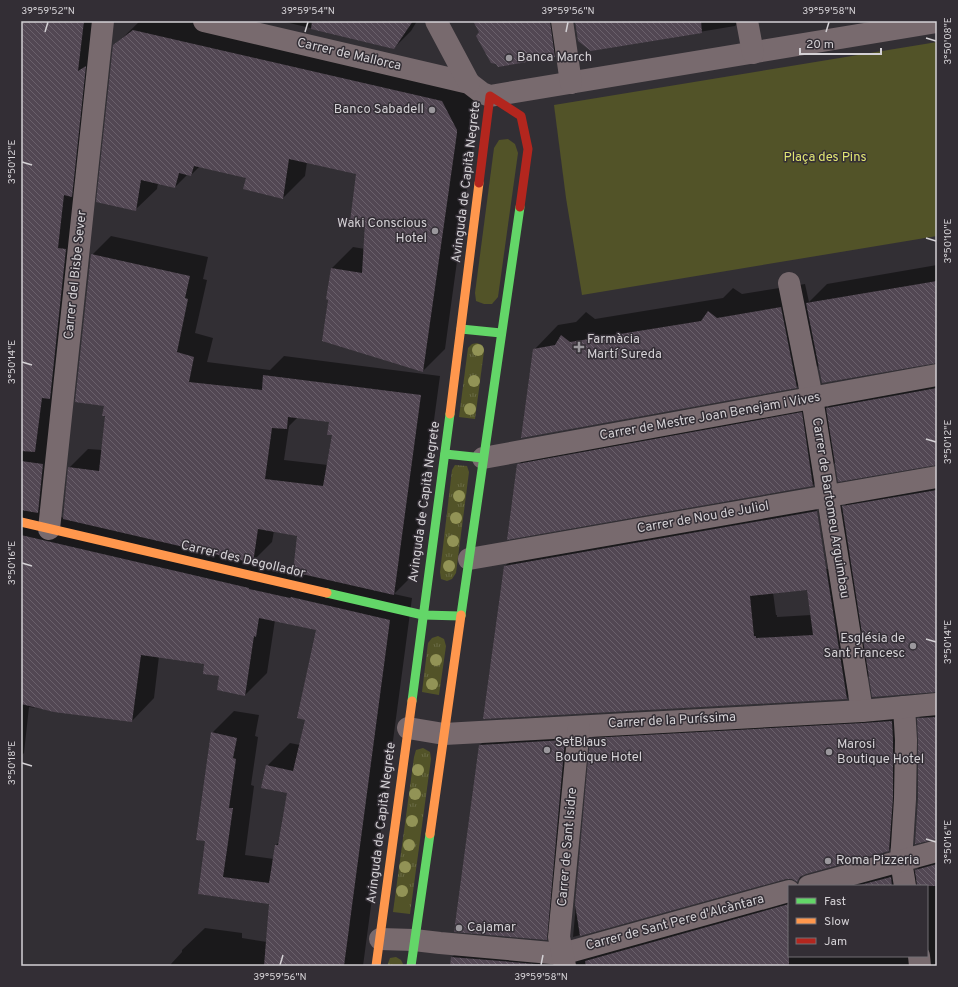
<svg xmlns="http://www.w3.org/2000/svg" width="958" height="987" font-family="Overpass,sans-serif">
	<style>
		.grass { fill: url(#grass-tufts) }
		.park { fill: #525328 }
		.shadow { fill: #0007; fill-rule: evenodd }
		.building { fill: url(#building-back-hatch); fill-rule: evenodd }
		.lines { fill: none; stroke-linecap: round; stroke-linejoin: round }
		.street { stroke: #786a6e; stroke-width: 22 }
		.fast { stroke: #63d668; stroke-width: 9 }
		.slow { stroke: #ff974d; stroke-width: 9 }
		.jam { stroke: #b3261e; stroke-width: 9 }
		.tree { fill: #929356 }
		.ticks { fill: none; stroke: #d4d1d5; stroke-width: 1.5 }
		.poi-dot { fill: #9b989d; stroke: #332e35; stroke-width: 1.5 }
		.labels { text-anchor: middle; dominant-baseline: central; stroke-width: 3; stroke-linejoin: round; paint-order: stroke }
		.street-label { font-size: 13px; fill: #d4d1d5; stroke: #332e35 }
		.poi-label { font-size: 13px; fill: #d4d1d5; stroke: #332e35; text-anchor: start }
		.park-label { font-size: 13px; fill: #e1e572; stroke: #332e35 }
		.neatline { fill: none; stroke: #d4d1d5; stroke-width: 1.5 }
		.ticks-label { font-size: 10px; text-anchor: middle; fill: #d4d1d5 }
	</style>
	<defs>
		<pattern id="grass-tufts" width="24" height="20" patternUnits="userSpaceOnUse"><rect width="24" height="20" fill="#525328"/><path d="M3 7l-1-3M5 7V3M7 7l1-3M15 17l-1-3M17 17v-4M19 17l1-3" fill="none" stroke="#6a6b46"/></pattern>
		<pattern id="building-back-hatch" width="6" height="6" patternUnits="userSpaceOnUse"><rect width="6" height="6" fill="#524753"/><path d="M-1 5l2 2M0 0l6 6M5-1l2 2" fill="none" stroke="#6a606b"/></pattern>
	</defs>
	<rect width="100%" height="100%" fill="#322f34"/>
	<g class="grass">
		<path d="M477,343L482,345L484,351L475,419L459,417L468,348L472,344Z"/>
		<path d="M455,465L467,466L469,472L456,573L452,579L447,581L441,579L440,572L452,470Z"/>
		<path d="M438,636L444,639L446,646L439,695L422,692L428,643L432,638Z"/>
		<path d="M423,748L430,752L431,759L410,914L393,912L414,757L416,750Z"/>
		<path d="M396,957L401,960L404,966H387L390,958Z"/>
	</g>
	<g class="park">
		<path d="M937,42V236L582,295L566,198L554,105Z"/>
		<path d="M508,139L515,144L518,153L498,297L492,304H484L476,301L475,293L494,148L499,140Z"/>
	</g>
	<g class="shadow">
		<path d="M21,21H103L60,490L39,511L64,518L69,468L88,449L103,450L107,415L92,255L111,236L208,257L203,279L207,280L195,333L213,338L207,362L270,370L284,356L440,376L413,575L394,594L412,598L363,966H170L171,964L182,952V950L205,928L242,933V938L267,942L270,903L199,894L207,840L212,733L234,711L259,715L255,736L258,737L251,785L254,786L245,855L274,859L276,845L279,842L288,792L267,766L290,743L300,745L306,719L318,629L275,620L267,673L245,695L206,663L159,656L154,698L132,721L29,707L24,753L21,756ZM298,417L330,421L333,434L328,465L284,460L289,426ZM274,531L298,536L294,572L253,561L272,542Z"/>
		<path d="M140,21H208L463,80L478,108L445,349L423,371L324,340L331,269L353,247L365,249L366,223L357,173L307,162L305,176L283,198L247,177L200,166L191,175L188,174L175,187L158,183L157,189L135,210L114,46Z"/>
		<path d="M281,21H417L411,31L394,48Z"/>
		<path d="M474,21H570L573,38L554,56L480,32Z"/>
		<path d="M576,21H740L735,26L591,50Z"/>
		<path d="M937,265V362L819,365L797,387L534,350L558,325L576,322L586,312L595,319L723,298L733,288L742,294L805,284L809,302L827,284Z"/>
		<path d="M937,372V464L836,462L813,485L508,538L518,465L541,442L824,390L827,408L847,388Z"/>
		<path d="M937,474V691L870,675L847,698L484,718L505,566L526,544L839,490L842,508L863,487ZM816,506H818L828,569H826ZM808,589L811,615L777,617V615H776L773,592Z"/>
		<path d="M937,700V838L918,799V719Z"/>
		<path d="M588,717L570,915L546,939L480,745L504,721Z"/>
		<path d="M613,717L915,718L911,828L889,850L804,874L797,881L792,878H786L573,937L591,739Z"/>
		<path d="M936,850L937,966H451L452,957L472,937L572,946L789,890V956H927V886H804L911,857L916,877L917,876L916,870Z"/>
	</g>
	<g class="building">
		<path d="M21,21H84L78,71L86,66L72,197L64,195L58,248L66,249L50,399L42,398L35,452L21,451Z"/>
		<path d="M312,21H413L394,49L311,29Z"/>
		<path d="M473,21H550L555,57L498,67L496,64L491,63L476,36L479,32Z"/>
		<path d="M575,21H701L702,33L591,51L578,41Z"/>
		<path d="M133,30L442,101L457,130V133L423,372L322,341L328,300L326,299L331,268L362,273L365,223L350,222L356,174L289,159L283,199L243,189L246,178L194,166L191,176L179,173L175,188L141,180L136,211L96,202L113,45Z"/>
		<path d="M91,254L190,276L185,298L188,299L177,352L194,357L189,382L262,390L263,375L421,395L394,595L293,572L297,536L258,529L253,563L63,519L68,467L99,471L105,416H102L104,406L75,402ZM288,417L329,422L327,435H332L323,486L265,479L272,428L287,429Z"/>
		<path d="M937,281V363L822,383L806,303Z"/>
		<path d="M781,307L797,388L521,438L533,349L555,345L561,335L570,342L701,321L708,311L717,318Z"/>
		<path d="M937,388V465L838,482L826,408Z"/>
		<path d="M802,412L813,486L507,540L517,464Z"/>
		<path d="M21,461L43,464L38,513L21,510Z"/>
		<path d="M937,490V692L872,697L842,506Z"/>
		<path d="M817,511L847,699L483,719L504,566ZM807,590L813,635L756,638V636H754L750,596Z"/>
		<path d="M21,535L249,588V589L290,598L291,597L390,620L344,966H264L269,904L198,894L205,841L196,840L211,732L237,738L233,758L236,759L229,808H233L223,877L269,883L275,845H278L287,793L261,788L266,765L293,771L305,720L297,718L316,630L259,618L256,637L254,636L245,696L217,690L219,676L203,674L204,664L141,655L132,722L54,712L21,704Z"/>
		<path d="M937,717V839L915,844L918,799V740L917,718Z"/>
		<path d="M892,721L893,740V798L889,851L806,874L800,877L797,882L792,879H786L580,936L575,904L590,738L863,723Z"/>
		<path d="M565,740L547,940L454,932L479,745Z"/>
		<path d="M937,864V886H917L915,870Z"/>
		<path d="M891,877L892,886H856Z"/>
		<path d="M789,904V966H586L585,961Z"/>
		<path d="M451,957L548,965V966H450Z"/>
	</g>
	<g class="lines">
		<g class="street">
			<path d="M204,21L469,83L482,93L490,96L937,22"/>
			<path d="M436,21L469,83"/>
			<path d="M562,21L571,83"/>
			<path d="M747,21L753,53"/>
			<path d="M789,283L812,398L862,711"/>
			<path d="M483,458L937,375"/>
			<path d="M49,529L103,21"/>
			<path d="M469,559L937,477"/>
			<path d="M904,707L906,740L905,799L901,861L905,886"/>
			<path d="M408,728L444,734L862,711L937,704"/>
			<path d="M809,886L937,851"/>
			<path d="M380,939L414,940L440,943L562,954L789,891"/>
			<path d="M919,956L920,966"/>
			<path d="M565,966L559,937L579,727"/>
		</g>
		<g class="fast">
			<path d="M461,329L501,333"/>
			<path d="M445,454L483,458"/>
			<path d="M327,593L423,615L461,616"/>
			<path d="M461,615L520,207"/>
			<path d="M412,701L450,414"/>
			<path d="M411,966L430,834"/>
		</g>
		<g class="slow">
			<path d="M450,414L479,183"/>
			<path d="M21,522L327,593"/>
			<path d="M430,834L461,615"/>
			<path d="M376,966L412,701"/>
		</g>
		<path class="jam" d="M479,183L490,96L521,116L528,149L520,207"/>
	</g>
	<g class="tree">
		<circle cx="478" cy="350" r="6"/>
		<circle cx="474" cy="381" r="6"/>
		<circle cx="470" cy="409" r="6"/>
		<circle cx="459" cy="496" r="6"/>
		<circle cx="456" cy="518" r="6"/>
		<circle cx="453" cy="541" r="6"/>
		<circle cx="449" cy="566" r="6"/>
		<circle cx="436" cy="660" r="6"/>
		<circle cx="432" cy="684" r="6"/>
		<circle cx="418" cy="770" r="6"/>
		<circle cx="415" cy="794" r="6"/>
		<circle cx="412" cy="821" r="6"/>
		<circle cx="409" cy="845" r="6"/>
		<circle cx="405" cy="867" r="6"/>
		<circle cx="402" cy="891" r="6"/>
	</g>
	<path class="ticks" d="M45,32L48,22M305,32L308,22M566,32L568,22M826,32L829,22M926,38L936,41M22,162L32,165M926,238L936,241M22,362L32,365M926,439L936,442M22,563L32,566M926,639L936,642M22,763L32,766M926,839L936,842M280,965L283,955M541,965L543,955"/>
	<g class="poi-dot">
		<circle cx="509" cy="58" r="4"/>
		<circle cx="432" cy="110" r="4"/>
		<circle cx="435" cy="231" r="4"/>
		<path d="M577 341h4v4h4v4h-4v4h-4v-4h-4v-4h4z"/>
		<circle cx="913" cy="646" r="4"/>
		<circle cx="547" cy="750" r="4"/>
		<circle cx="829" cy="752" r="4"/>
		<circle cx="828" cy="861" r="4"/>
		<circle cx="459" cy="928" r="4"/>
	</g>
	<g class="labels">
		<g class="street-label">
			<text transform="translate(349 55) rotate(13)">Carrer de Mallorca</text>
			<text transform="translate(467 182) rotate(-83)">Avinguda de Capità Negrete</text>
			<text transform="translate(76 275) rotate(-84)">Carrer del Bisbe Sever</text>
			<text transform="translate(710 417) rotate(-10)">Carrer de Mestre Joan Benejam i Vives</text>
			<text transform="translate(425 502) rotate(-82)">Avinguda de Capità Negrete</text>
			<text transform="translate(830 508) rotate(81)">Carrer de Bartomeu Arguimbau</text>
			<text transform="translate(703 518) rotate(-10)">Carrer de Nou de Juliol</text>
			<text transform="translate(243 560) rotate(13)">Carrer des Degollador</text>
			<text transform="translate(672 721) rotate(-3)">Carrer de la Puríssima</text>
			<text transform="translate(382 823) rotate(-83)">Avinguda de Capità Negrete</text>
			<text transform="translate(568 847) rotate(-85)">Carrer de Sant Isidre</text>
			<text transform="translate(675 923) rotate(-15)">Carrer de Sant Pere d'Alcàntara</text>
		</g>
		<g class="poi-label">
			<text x="517" y="58">Banca March</text>
			<text x="424" y="110" text-anchor="end">Banco Sabadell</text>
			<text x="427" y="224" text-anchor="end">Waki Conscious<tspan x="427" dy="15">Hotel</tspan></text>
			<text x="587" y="340">Farmàcia<tspan x="587" dy="15">Martí Sureda</tspan></text>
			<text x="905" y="639" text-anchor="end">Església de<tspan x="905" dy="15">Sant Francesc</tspan></text>
			<text x="555" y="743">SetBlaus<tspan x="555" dy="15">Boutique Hotel</tspan></text>
			<text x="837" y="745">Marosi<tspan x="837" dy="15">Boutique Hotel</tspan></text>
			<text x="836" y="861">Roma Pizzeria</text>
			<text x="467" y="928">Cajamar</text>
		</g>
		<g class="park-label">
			<text x="825" y="158">Plaça des Pins</text>
		</g>
	</g>
	<rect width="958" height="987" fill="none" stroke="#332e35" stroke-width="44"/>
	<rect x="788" y="885" width="140" height="72" fill="#332e35" stroke="#736f75"/>
	<rect x="796" y="898" width="20" height="6" fill="#63d668" stroke="#736f75"/>
	<text x="824" y="905" font-size="12" fill="#d4d1d5">Fast</text>
	<rect x="796" y="918" width="20" height="6" fill="#ff974d" stroke="#736f75"/>
	<text x="824" y="925" font-size="12" fill="#d4d1d5">Slow</text>
	<rect x="796" y="938" width="20" height="6" fill="#b3261e" stroke="#736f75"/>
	<text x="824" y="945" font-size="12" fill="#d4d1d5">Jam</text>
	<path d="M800 48v6h81v-6" fill="none" stroke="#d4d1d5" stroke-width="2"/>
	<text x="806" y="48" font-size="12" fill="#d4d1d5" stroke="#332e35" stroke-width="3" paint-order="stroke">20 m</text>
	<rect x="22" y="22" width="914" height="943" class="neatline"/>
	<g class="ticks-label">
		<text x="48" y="14">39°59'52"N</text>
		<text x="308" y="14">39°59'54"N</text>
		<text x="568" y="14">39°59'56"N</text>
		<text x="829" y="14">39°59'58"N</text>
		<text transform="translate(947 41) rotate(-90)" y="4">3°50'08"E</text>
		<text transform="translate(11 162) rotate(-90)" y="4">3°50'12"E</text>
		<text transform="translate(947 241) rotate(-90)" y="4">3°50'10"E</text>
		<text transform="translate(11 362) rotate(-90)" y="4">3°50'14"E</text>
		<text transform="translate(947 442) rotate(-90)" y="4">3°50'12"E</text>
		<text transform="translate(11 563) rotate(-90)" y="4">3°50'16"E</text>
		<text transform="translate(947 642) rotate(-90)" y="4">3°50'14"E</text>
		<text transform="translate(11 763) rotate(-90)" y="4">3°50'18"E</text>
		<text transform="translate(947 842) rotate(-90)" y="4">3°50'16"E</text>
		<text x="280" y="980">39°59'56"N</text>
		<text x="541" y="980">39°59'58"N</text>
	</g>
</svg>
